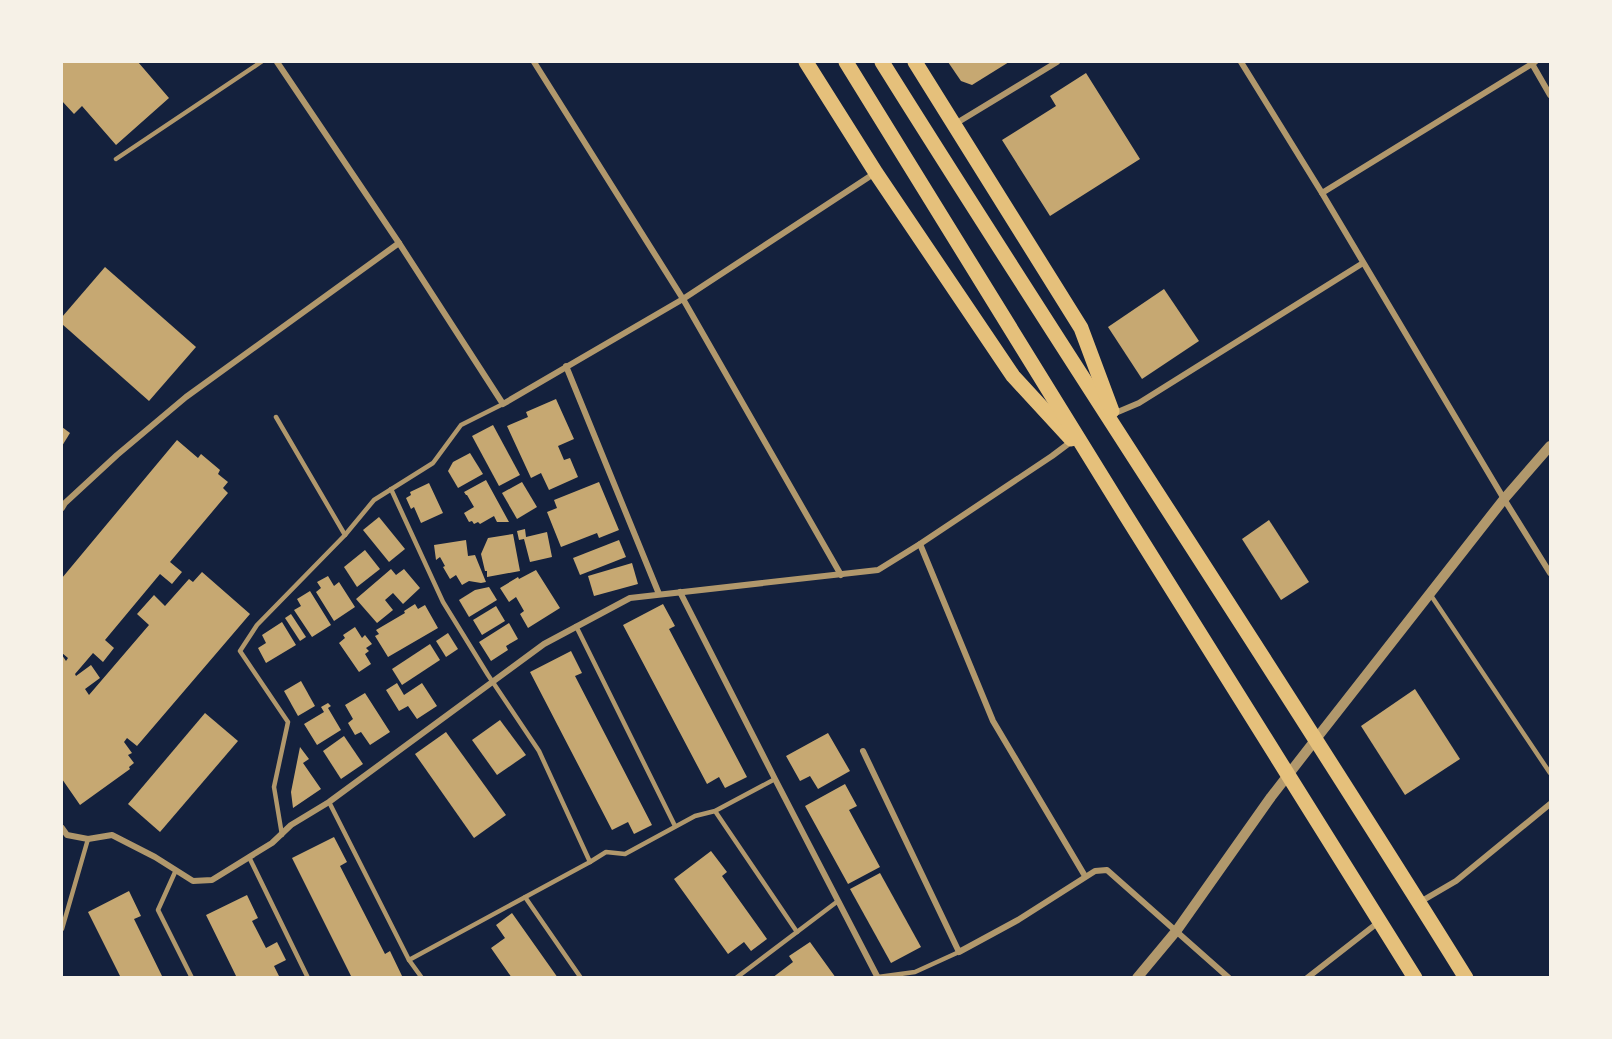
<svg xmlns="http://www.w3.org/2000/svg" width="1612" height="1039" font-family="Barlow,sans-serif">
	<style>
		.building { fill: #c6a872 }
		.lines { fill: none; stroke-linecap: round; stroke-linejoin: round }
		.service { stroke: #b1986c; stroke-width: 4.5 }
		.minor { stroke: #b1986c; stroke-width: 6 }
		.tertiary { stroke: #b1986c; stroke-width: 10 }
		.primary { stroke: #e5c07b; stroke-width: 15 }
	</style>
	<rect width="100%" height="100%" fill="#14213d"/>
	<g class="building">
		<path d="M62,62H138L169,98L116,145L82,106L74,114L62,101Z"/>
		<path d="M948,62H1009L972,85L961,81Z"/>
		<path d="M1086,73L1140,159L1050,216L1002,140L1056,106L1050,96Z"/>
		<path d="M105,267L196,347L149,401L62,324V317Z"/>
		<path d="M1164,289L1199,341L1142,379L1108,327Z"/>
		<path d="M556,399L574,439L558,446L564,460L570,458L578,477L549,490L541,473L531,478L507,426L528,417L526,412Z"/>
		<path d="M493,425L520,475L499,486L472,436Z"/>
		<path d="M62,427L70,433L62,446Z"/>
		<path d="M177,440L198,458L201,454L220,470L218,474L228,482L223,488L228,493L170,562L182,572L172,584L160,574L105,640L114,648L103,662L93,653L75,674L76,676L91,665L100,678L85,689L89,695L149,625L137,614L154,595L165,606L189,579L193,582L202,572L250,614L137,746L127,738L124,742L132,753L128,755L134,763L129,767L130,769L80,805L62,779V655L66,661L68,658L62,653V578Z"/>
		<path d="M470,453L483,474L458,488L448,471L453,462Z"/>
		<path d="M486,480L509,522H497L494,516L480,524L478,522L474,524L472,521L469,522L464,513L474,507L467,495H466L464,492Z"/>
		<path d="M522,482L537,507L517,519L502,493Z"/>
		<path d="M599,482L619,530L599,538L597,533L561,547L547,512L557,508L554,500Z"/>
		<path d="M429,483L443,513L421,523L414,507L411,509L406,498L411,495L410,492Z"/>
		<path d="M379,517L405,549L389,562L363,530Z"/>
		<path d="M1269,520L1309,582L1281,600L1242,539Z"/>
		<path d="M525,529L526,537L547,532L552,557L530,562L524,539L519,540L517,531Z"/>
		<path d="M513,534L520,571L487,577V571H485L481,554L488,538Z"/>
		<path d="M466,540L468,556L475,555L486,582L481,583L469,581L462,585L456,575L450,579L443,567L445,566L440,557L436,560L434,545Z"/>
		<path d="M619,540L626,557L580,575L573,558Z"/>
		<path d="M365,550L380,569L357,587L344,567Z"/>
		<path d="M632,563L638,584L594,596L588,576Z"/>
		<path d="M391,569L396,575L404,569L420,588L403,604L393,593L385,600L393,610L377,623L356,599Z"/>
		<path d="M536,570L560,608L528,628L520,614L524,611L516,597L509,602L500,588L518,577L519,579Z"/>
		<path d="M328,576L334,586L339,582L355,607L334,621L316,592L321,588L317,582Z"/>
		<path d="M489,587L497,600L469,617L459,600L475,590Z"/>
		<path d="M310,591L331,625L312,637L294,610L301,606L297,599Z"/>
		<path d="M415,604L418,609L425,605L438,628L388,657L375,636L379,634L376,630L405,613L404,611Z"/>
		<path d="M663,604L675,626L669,629L747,777L725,788L719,777L707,784L623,625Z"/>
		<path d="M496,606L505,621L482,635L473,620Z"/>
		<path d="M291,614L306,637L300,641L285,618Z"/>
		<path d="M282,622L296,645L266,663L258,648L266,643L262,635Z"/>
		<path d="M509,623L518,639L506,646L508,650L491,661L479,642Z"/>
		<path d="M355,627L362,638L365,635L372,644L366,648L369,651L365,654L371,664L359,672L339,643L345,638L343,635Z"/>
		<path d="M448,633L458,649L446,657L436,641Z"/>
		<path d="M430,644L440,660L402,685L392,669Z"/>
		<path d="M571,651L582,673L575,676L652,825L634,834L628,822L612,830L530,672Z"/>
		<path d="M301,681L315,706L298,716L284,691Z"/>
		<path d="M397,683L404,695L422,683L437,706L417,719L408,706L399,711L386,690Z"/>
		<path d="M1415,689L1460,759L1405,795L1361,726Z"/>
		<path d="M365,693L390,732L370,745L361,732L355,735L348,723L353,719L345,705Z"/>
		<path d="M328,703L331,706L328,708L341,730L317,745L304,724L324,712L321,707Z"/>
		<path d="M205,713L238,741L160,832L128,804Z"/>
		<path d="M500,720L526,755L497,775L472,740Z"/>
		<path d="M446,732L506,815L474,838L415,754Z"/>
		<path d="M828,733L850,771L818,789L810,776L800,781L786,756Z"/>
		<path d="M344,736L363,764L341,779L323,751Z"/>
		<path d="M300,747L309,759L303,763L321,789L293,808L291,792Z"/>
		<path d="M845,784L857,806L849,810L880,867L848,884L805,806Z"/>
		<path d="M334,837L347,862L340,866L385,954L390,951L403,978H352L292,858Z"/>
		<path d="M711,851L727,872L722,876L767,939L751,951L744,942L728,954L674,879Z"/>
		<path d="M880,873L921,947L891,963L850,889Z"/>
		<path d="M129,891L141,916L134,919L163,978H121L88,912Z"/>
		<path d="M247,895L258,918L252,921L266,948L277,942L286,960L274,966L280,978H237L206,915Z"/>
		<path d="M512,913L558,978H512L491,948L505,938L496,925Z"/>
		<path d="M810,942L836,978H772L793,962L789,956Z"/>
	</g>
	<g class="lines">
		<g class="service">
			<path d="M116,159L261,62"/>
			<path d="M276,417L345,535"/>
			<path d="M391,489L443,602L488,675L539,751L590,862L409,960"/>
			<path d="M1430,594L1550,773"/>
			<path d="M576,626L675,826"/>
			<path d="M329,802L409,960L422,978"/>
			<path d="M715,811L797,932"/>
			<path d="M282,835L274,787L288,722L240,651L257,625L345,535L374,500L433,463L461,425L503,404"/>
			<path d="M249,857L308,978"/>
			<path d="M590,862L606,852L625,854L695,816L715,811L775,779"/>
			<path d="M176,870L158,910L192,978"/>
			<path d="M525,897L581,978"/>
			<path d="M62,929L88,839"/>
			<path d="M878,977L915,972L959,952"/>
			<path d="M736,978L838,901"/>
		</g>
		<g class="minor">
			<path d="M277,62L399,243L503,404L683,299L875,173"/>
			<path d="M534,62L683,299L841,575"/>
			<path d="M1241,62L1322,193L1504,499L1550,573"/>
			<path d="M1531,62L1550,95"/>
			<path d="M955,124L1057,62"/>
			<path d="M1322,193L1535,62"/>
			<path d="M566,366L659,594"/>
			<path d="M1113,414L1139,403L1363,263"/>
			<path d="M62,508L65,503L117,455L186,397L399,243"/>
			<path d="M920,544L993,721L1085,876"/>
			<path d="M680,592L775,779L878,978"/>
			<path d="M863,751L959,952L1018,920L1095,871L1107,870L1229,978"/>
			<path d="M62,828L67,835L88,839L112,835L155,857L193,881L212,880L272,843L291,825L329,802L544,644L630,598L878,570L920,544L1052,456L1072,441"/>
			<path d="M1420,902L1456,881L1550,804"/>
			<path d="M1307,978L1380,921"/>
		</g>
		<path class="tertiary" d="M1137,978L1177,930L1271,797L1316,739L1504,499L1550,446"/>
		<g class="primary">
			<path d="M806,62L876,173L1013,376L1071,439"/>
			<path d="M846,62L1125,514L1415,978"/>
			<path d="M882,62C1074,369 1275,670 1466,978"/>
			<path d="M915,62L1081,328L1112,411"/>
		</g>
	</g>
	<rect width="1612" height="1039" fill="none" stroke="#f6f1e7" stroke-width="126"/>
</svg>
